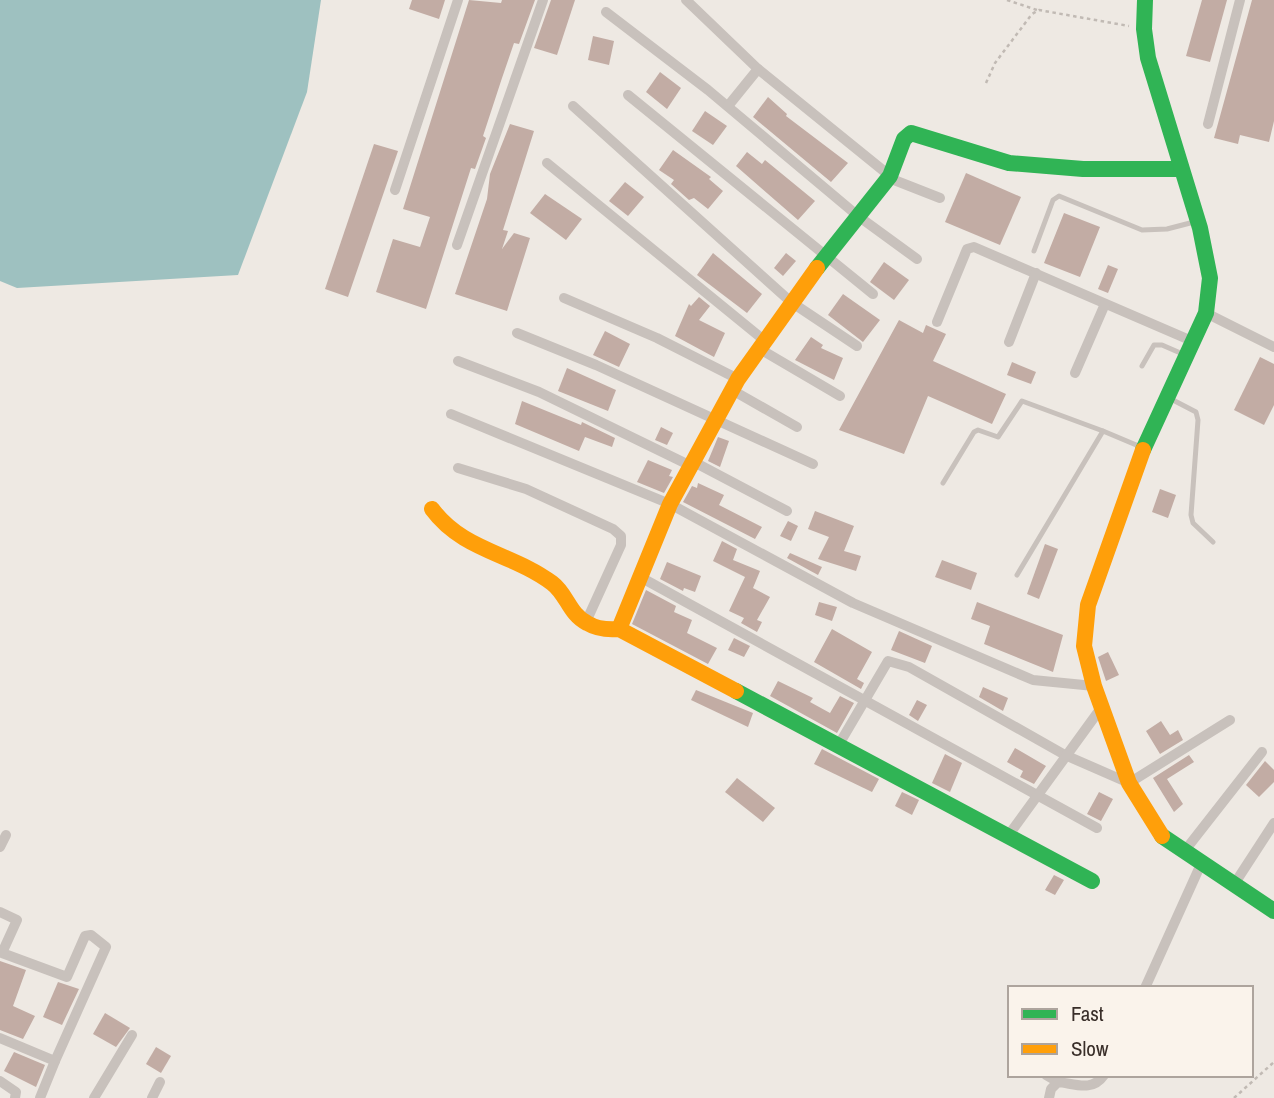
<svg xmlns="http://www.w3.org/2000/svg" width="1274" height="1098" font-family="'Archivo Narrow',sans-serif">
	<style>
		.water { fill: #9ec1c0 }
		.building { fill: #c2aca4 }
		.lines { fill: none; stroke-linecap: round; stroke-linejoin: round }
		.path { stroke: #c1bab4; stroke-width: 2.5; stroke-dasharray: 3.5 3.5; stroke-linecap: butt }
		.lane { stroke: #c8c1bc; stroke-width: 5 }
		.street { stroke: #c8c1bc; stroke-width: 10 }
		.fast { stroke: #30b455; stroke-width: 16 }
		.slow { stroke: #ff9f0a; stroke-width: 16 }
	</style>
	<rect width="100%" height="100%" fill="#eee9e3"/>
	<path class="water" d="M0,0H321L307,92L238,275L17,288L0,281Z"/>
	<g class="building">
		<path d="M412,0H445L439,19L409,9Z"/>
		<path d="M469,0L501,3L502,0H535L519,44L514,43L502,78L483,136L486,138L475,169L471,168L426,309L376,292L393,239L420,247L430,217L403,209Z"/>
		<path d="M551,0H575L557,55L534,48Z"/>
		<path d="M1202,0H1227L1210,62L1186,56Z"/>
		<path d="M1252,0H1274V121L1269,142L1240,135L1238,144L1214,138Z"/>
		<path d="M593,36L614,41L609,65L588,60Z"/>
		<path d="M660,72L681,88L667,109L646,92Z"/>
		<path d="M768,97L787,114L786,116L848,163L831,182L753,117Z"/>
		<path d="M705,111L727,126L713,145L692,131Z"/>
		<path d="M510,124L534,131L503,230L508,231L502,249L514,233L530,238L507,311L455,294L487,199L490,174Z"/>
		<path d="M374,144L398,151L348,297L325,289Z"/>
		<path d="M673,150L711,177L709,179L723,191L708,209L694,198L689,200L671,184L674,180L659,170Z"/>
		<path d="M747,152L762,164L765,160L815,201L798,220L736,166Z"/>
		<path d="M966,173L1021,197L1000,245L945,222Z"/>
		<path d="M625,182L644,197L628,216L609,201Z"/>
		<path d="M545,194L582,219L566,240L530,213Z"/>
		<path d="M1064,213L1100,227L1080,277L1044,263Z"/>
		<path d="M713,253L762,294L747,313L697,275Z"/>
		<path d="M786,253L796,261L783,276L774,268Z"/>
		<path d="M884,262L909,280L894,300L870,282Z"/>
		<path d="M1108,265L1118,269L1108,293L1098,289Z"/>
		<path d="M843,294L880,320L863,342L828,315Z"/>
		<path d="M699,297L710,306L699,320L725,333L714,357L675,336L689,304L691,306Z"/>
		<path d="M899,320L923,333L926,325L946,334L933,361L1006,394L992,424L928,396L904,454L839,430Z"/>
		<path d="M605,331L630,344L619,367L593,355Z"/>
		<path d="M811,337L823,345L821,348L843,358L834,380L795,360Z"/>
		<path d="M1260,357L1274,364V405L1264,425L1234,410Z"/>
		<path d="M1012,362L1036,372L1031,384L1007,375Z"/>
		<path d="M567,368L616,390L608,411L558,391Z"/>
		<path d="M522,401L581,425L582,422L615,438L612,447L585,437L579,451L515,424Z"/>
		<path d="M661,427L673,433L667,445L655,440Z"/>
		<path d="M718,437L729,441L720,467L708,461Z"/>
		<path d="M648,460L672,470L669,476L673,477L664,493L637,482Z"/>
		<path d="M698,483L724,495L719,505L762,527L755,539L683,502L692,486L697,488Z"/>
		<path d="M1160,489L1176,495L1168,518L1152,512Z"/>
		<path d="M815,511L854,526L844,551L861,556L856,571L818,559L829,537L808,529Z"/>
		<path d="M788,521L798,526L791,541L780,536Z"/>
		<path d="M722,541L737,549L733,560L760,571L753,588L770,597L757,620L762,622L757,632L741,623L744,618L729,611L745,577L713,561Z"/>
		<path d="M1045,544L1058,549L1039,599L1027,594Z"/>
		<path d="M790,553L822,567L818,575L787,558Z"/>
		<path d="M942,560L977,573L971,590L935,577Z"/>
		<path d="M667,562L701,576L695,592L684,588L683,591L660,579Z"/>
		<path d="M646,590L676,606L674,612L692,620L687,633L717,648L708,664L632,624Z"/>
		<path d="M819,602L837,607L832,621L815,615Z"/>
		<path d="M977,602L1063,635L1053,672L984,644L990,626L971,619Z"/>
		<path d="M832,629L872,652L857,679L864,683L861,689L814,662Z"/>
		<path d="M899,631L932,646L925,663L891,650Z"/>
		<path d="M734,638L750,646L744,657L728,650Z"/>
		<path d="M1108,652L1119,675L1106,681L1098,657Z"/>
		<path d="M778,681L813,698L810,702L830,713L840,696L854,703L837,733L770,696Z"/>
		<path d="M983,687L1008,698L1003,711L979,697Z"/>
		<path d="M696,690L753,713L748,727L691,700Z"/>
		<path d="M917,700L927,705L918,721L909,715Z"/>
		<path d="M1161,721L1170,735L1178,730L1183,740L1160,754L1146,731Z"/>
		<path d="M1015,748L1046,766L1034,784L1020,777L1023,771L1007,762Z"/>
		<path d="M822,749L879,779L872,792L814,764Z"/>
		<path d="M945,754L962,763L950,792L932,783Z"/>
		<path d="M1189,755L1194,762L1167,779L1183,804L1174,812L1153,778Z"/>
		<path d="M1265,761L1274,770V782L1259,797L1246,785Z"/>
		<path d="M737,778L775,808L763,822L725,792Z"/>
		<path d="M902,792L919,800L912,815L895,806Z"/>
		<path d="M1099,792L1113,799L1101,821L1087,814Z"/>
		<path d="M1054,875L1064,880L1055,895L1045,890Z"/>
		<path d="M0,961L26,970L13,1006L35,1016L23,1039L0,1030Z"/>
		<path d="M58,982L79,989L62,1025L43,1017Z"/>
		<path d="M105,1013L130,1028L116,1047L93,1034Z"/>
		<path d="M156,1047L171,1056L161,1073L146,1064Z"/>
		<path d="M14,1052L45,1065L36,1087L4,1071Z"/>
	</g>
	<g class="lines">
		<g class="path">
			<path d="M1007,0L1037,10"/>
			<path d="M986,83L995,63L1032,14L1039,10L1129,26"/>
			<path d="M1234,1098L1274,1062"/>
		</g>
		<g class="lane">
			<path d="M1034,251L1053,200L1059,196L1142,230L1167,229L1194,222"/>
			<path d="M1142,366L1154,345H1162L1185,355"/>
			<path d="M1169,398L1196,412L1198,420L1191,515L1193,523L1213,542"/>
			<path d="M943,483L974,432L978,430L998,437L1022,401L1103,431"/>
			<path d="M1017,575L1103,431L1141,447"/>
		</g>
		<g class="street">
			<path d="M686,0L758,69"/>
			<path d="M606,12L708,90L858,216L917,259"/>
			<path d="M628,95L873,294"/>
			<path d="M573,106L791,302L857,346"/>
			<path d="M728,106L758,69L890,176"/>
			<path d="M1208,124L1240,0"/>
			<path d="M547,163L765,341"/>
			<path d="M889,178L940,198"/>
			<path d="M395,190L458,0"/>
			<path d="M457,245L543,0"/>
			<path d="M564,298L657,338L738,379"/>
			<path d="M1206,313L1274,347"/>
			<path d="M937,322L965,254L967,249L974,247L1192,341"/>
			<path d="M517,333L596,365L813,464"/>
			<path d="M1009,342L1036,273"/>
			<path d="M760,349L840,396"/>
			<path d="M458,361L539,392L691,466"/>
			<path d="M1075,373L1105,304"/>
			<path d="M732,390L797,427"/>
			<path d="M451,414L670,504L853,603L1033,680L1094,686"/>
			<path d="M694,462L787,511"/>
			<path d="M458,468L526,489L613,529L621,536V545L586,622"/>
			<path d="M642,578L1097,828"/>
			<path d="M838,746L888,661L909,667L1065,755L1129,783L1230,720"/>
			<path d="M1008,836L1101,708"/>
			<path d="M0,847L6,835"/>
			<path d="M1183,853L1262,752"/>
			<path d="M1233,886L1274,823"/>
			<path d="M0,912L17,920L2,953L67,977L85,936L91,935L106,947L55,1061"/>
			<path d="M1145,988L1201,864"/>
			<path d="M0,1038L55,1061L40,1098"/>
			<path d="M1046,1075L1058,1082"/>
			<path d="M0,1081L16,1092L15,1098"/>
			<path d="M94,1098L132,1035"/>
			<path d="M152,1098L160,1082"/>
			<path d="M1049,1098L1051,1089L1058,1082C1076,1084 1092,1092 1104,1075"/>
		</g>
		<g class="fast">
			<path d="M817,268L890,176L904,139L911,133L1009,163L1083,169H1180"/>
			<path d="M1143,450L1206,313L1210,278L1200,228L1148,58L1144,29L1145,0"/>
			<path d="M736,691L1092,881"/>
			<path d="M1162,836L1274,911"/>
		</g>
		<g class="slow">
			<path d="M1143,450L1088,605L1084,646L1094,686L1129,783L1162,836"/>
			<path d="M432,509C463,551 512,553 552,583C567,594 569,614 587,623C597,629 608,630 619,629L736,691"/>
			<path d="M619,629L670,504L738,379L817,268"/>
		</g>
	</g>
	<rect x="1008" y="986" width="245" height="91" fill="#faf3eb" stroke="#ada49d" stroke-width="2"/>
	<rect x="1022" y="1009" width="35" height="10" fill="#30b455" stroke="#ada49d" stroke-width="2"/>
	<text x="1071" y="1021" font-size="21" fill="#392e29">Fast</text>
	<rect x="1022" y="1044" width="35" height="10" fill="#ff9f0a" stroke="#ada49d" stroke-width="2"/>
	<text x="1071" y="1056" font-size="21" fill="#392e29">Slow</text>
</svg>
